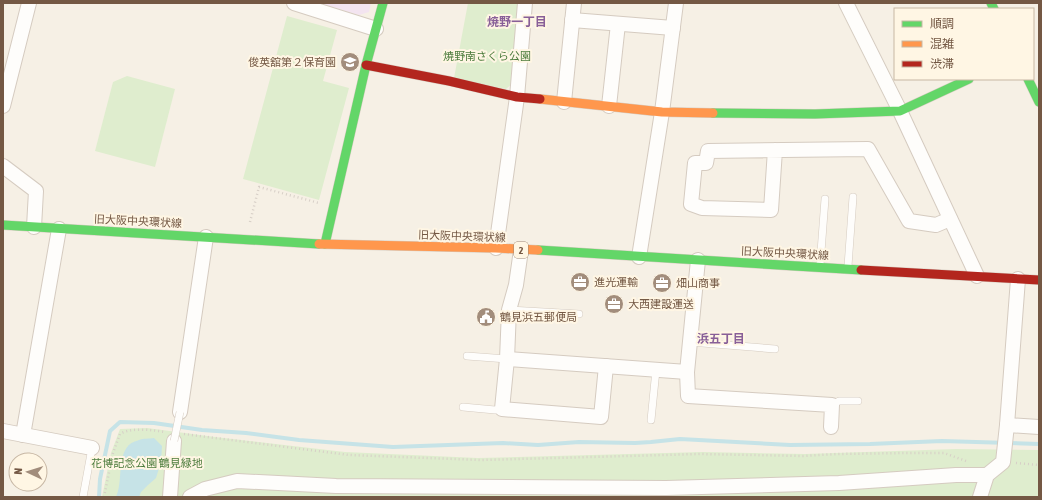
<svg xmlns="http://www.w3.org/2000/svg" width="1042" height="500" font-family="'Asap Condensed','Noto Sans JP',sans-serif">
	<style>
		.education { fill: #f3e4f0 }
		.green { fill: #dfedce }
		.water { fill: #c6e3e7 }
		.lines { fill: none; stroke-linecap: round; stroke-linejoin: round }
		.stream { stroke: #c6e3e7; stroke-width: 4 }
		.lane-casing { stroke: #d5cbc0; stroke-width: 8 }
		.street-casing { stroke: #d5cbc0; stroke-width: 16 }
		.fast-casing { stroke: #d6ccc1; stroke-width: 10 }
		.slow-casing { stroke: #d6ccc1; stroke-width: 10 }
		.jam-casing { stroke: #d6ccc1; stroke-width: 10 }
		.path { stroke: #d7cfc7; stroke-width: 2.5; stroke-dasharray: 1 3; stroke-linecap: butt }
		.lane { stroke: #fefdfb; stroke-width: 7 }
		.street { stroke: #fefdfb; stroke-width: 14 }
		.fast { stroke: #63d668; stroke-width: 9 }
		.slow { stroke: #ff974d; stroke-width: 9 }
		.jam { stroke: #b3261e; stroke-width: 9 }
		.lane-bridge-casing { stroke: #d5cbc0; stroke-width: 8; stroke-linecap: butt }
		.lane-bridge { stroke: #fefdfb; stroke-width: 7 }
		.labels { text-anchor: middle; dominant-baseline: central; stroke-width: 4; stroke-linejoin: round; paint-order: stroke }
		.shield { fill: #fff6e4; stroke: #9e8774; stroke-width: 1 }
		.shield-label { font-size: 10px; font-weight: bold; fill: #745844 }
		.park-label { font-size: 11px; fill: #4b7b3b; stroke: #fff6e4 }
		.poi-label { font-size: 11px; fill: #745844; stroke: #fff6e4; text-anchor: start }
		.street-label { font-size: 11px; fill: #745844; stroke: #fff6e4 }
		.neighbourhood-label { font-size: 12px; font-weight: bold; fill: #885f98; stroke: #fff6e4 }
	</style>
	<rect width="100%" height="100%" fill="#f6f0e5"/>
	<path class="education" d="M319,3H371L369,12L359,15Z"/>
	<g class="green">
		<path d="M468,3H520L513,83L506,89L454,78Z"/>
		<path d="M287,16L337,30L323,81L349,88L319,200L243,179Z"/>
		<path d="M127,76L175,89L155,167L95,151L113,82Z"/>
		<path d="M147,428L215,437L345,452L478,458L703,452L805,454L956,449L1039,450V497H102L111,453L120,429Z"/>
	</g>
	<path class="water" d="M154,438L162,446L161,462L156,478L148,485L141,492L139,497H116C123,482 117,459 128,446C130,443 136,441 139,440C143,438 149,439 154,438Z"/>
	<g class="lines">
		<path class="stream" d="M99,497L100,479L110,431L120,422L154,423L202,430L246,433L299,440L393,447L503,443L538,445L579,442L635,443L651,442L680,439L790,445L870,444L942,441L1039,444"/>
		<defs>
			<g id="lane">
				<path d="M820,265L825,199"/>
				<path d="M848,266L853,197"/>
				<path d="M509,310L579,314"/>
				<path d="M690,342L775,349"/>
				<path d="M467,356L507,359"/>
				<path d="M832,405L839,401H858"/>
				<path d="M463,407L495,410L502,409"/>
				<path d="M651,420L656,370"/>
				<path d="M83,497L92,448"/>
			</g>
			<g id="street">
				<path d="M294,3L376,29"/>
				<path d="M846,3L900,111L977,276"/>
				<path d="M572,20L673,28"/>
				<path d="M564,102L574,3"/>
				<path d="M3,106L29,3"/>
				<path d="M609,106L618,24"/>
				<path d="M775,150L771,210L702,208L691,204L695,163H706L708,151L868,149L909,221L936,225L950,219"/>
				<path d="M3,166L36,191L34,227"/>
				<path d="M496,248L517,97L525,3"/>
				<path d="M521,250L516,285L509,310L507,359L502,409L601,417L606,366"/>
				<path d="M639,257L662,112L676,3"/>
				<path d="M698,260L687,372L688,396L832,405L831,427"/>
				<path d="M507,359L687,372"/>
				<path d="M180,412L206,237"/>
				<path d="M1007,425L1039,427"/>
				<path d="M3,431L92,448"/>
				<path d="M23,435L59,229"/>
				<path d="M170,497L174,441"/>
				<path d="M190,497L205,489L237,481L336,486L666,488L839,483L956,475H987"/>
				<path d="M980,497L987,475L1003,462L1007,425L1018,279"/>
			</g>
			<g id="fast">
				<path d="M991,3L994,9"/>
				<path d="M1028,79L1039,102"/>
				<path d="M713,113L815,114L900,111L969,79"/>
				<path d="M3,225L319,244"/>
				<path d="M325,244L366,65L383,3"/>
				<path d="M538,250L861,270"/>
			</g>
			<g id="slow">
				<path d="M540,99L662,112L713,113"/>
				<path d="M319,244L496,248L538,250"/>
			</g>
			<g id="jam">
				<path d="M366,65L449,81L517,97L540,99"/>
				<path d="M861,270L1039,280"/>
			</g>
		</defs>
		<use href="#lane" class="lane-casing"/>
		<use href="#street" class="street-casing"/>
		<use href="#fast" class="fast-casing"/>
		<use href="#slow" class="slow-casing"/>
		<use href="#jam" class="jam-casing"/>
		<g class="path">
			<path d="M250,222L259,187L319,203"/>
			<path d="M184,434L349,455L481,460L700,454L803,456L837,454L905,453H944L966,461"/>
			<path d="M1016,463L1039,465"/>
			<path d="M104,497L113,453L120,434C131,427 153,430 165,432"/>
		</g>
		<use href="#lane" class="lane"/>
		<use href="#street" class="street"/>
		<use href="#fast" class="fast"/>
		<use href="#slow" class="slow"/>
		<use href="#jam" class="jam"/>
		<defs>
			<path id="lane-bridge" d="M174,441L180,412"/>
		</defs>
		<use href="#lane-bridge" class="lane-bridge-casing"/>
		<use href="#lane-bridge" class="lane-bridge"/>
	</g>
	<defs>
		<symbol id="school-disc" viewBox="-11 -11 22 22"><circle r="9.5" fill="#a28d7c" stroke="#fff6e4"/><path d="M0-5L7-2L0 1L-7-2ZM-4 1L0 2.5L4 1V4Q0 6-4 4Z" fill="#fff"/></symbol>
		<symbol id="office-disc" viewBox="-11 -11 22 22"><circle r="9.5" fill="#a28d7c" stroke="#fff6e4"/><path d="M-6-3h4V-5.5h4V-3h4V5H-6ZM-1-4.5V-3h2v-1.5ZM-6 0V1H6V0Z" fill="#fff"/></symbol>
		<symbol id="civic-disc" viewBox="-11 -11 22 22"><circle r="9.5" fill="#a28d7c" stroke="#fff6e4"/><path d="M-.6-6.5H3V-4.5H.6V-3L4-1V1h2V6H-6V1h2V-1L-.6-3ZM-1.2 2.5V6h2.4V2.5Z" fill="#fff"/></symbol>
	</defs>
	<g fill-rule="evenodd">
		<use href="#school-disc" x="339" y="51" width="22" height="22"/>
		<use href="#office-disc" x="569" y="271" width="22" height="22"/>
		<use href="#office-disc" x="651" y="272" width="22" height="22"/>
		<use href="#office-disc" x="603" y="293" width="22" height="22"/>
		<use href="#civic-disc" x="475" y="306" width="22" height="22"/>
	</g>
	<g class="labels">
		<rect class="shield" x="514" y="242" width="14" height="16" rx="3"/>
		<g class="shield-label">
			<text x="521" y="250">2</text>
		</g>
		<g class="park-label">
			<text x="487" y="56">焼野南さくら公園</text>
			<text x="147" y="463">花博記念公園 鶴見緑地</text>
		</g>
		<g class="poi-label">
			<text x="336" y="62" text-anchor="end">俊英舘第２保育園</text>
			<text x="594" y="282">進光運輸</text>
			<text x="676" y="283">畑山商事</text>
			<text x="628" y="304">大西建設運送</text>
			<text x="500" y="317">鶴見浜五郵便局</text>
		</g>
		<g class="street-label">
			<text transform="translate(138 221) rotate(3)">旧大阪中央環状線</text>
			<text transform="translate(462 236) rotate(2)">旧大阪中央環状線</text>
			<text transform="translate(785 253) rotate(3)">旧大阪中央環状線</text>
		</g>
		<g class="neighbourhood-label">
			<text x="517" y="22">焼野一丁目</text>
			<text x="721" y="339">浜五丁目</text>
		</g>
	</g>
	<rect width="1042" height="500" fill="none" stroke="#745844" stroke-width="8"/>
	<rect x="894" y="8" width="140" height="72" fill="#fff6e4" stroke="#c7b7a4"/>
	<rect x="902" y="21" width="20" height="6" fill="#63d668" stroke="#c7b7a4"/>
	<text x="930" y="28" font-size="12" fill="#745844">順調</text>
	<rect x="902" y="41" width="20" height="6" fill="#ff974d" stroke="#c7b7a4"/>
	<text x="930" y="48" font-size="12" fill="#745844">混雑</text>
	<rect x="902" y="61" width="20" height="6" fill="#b3261e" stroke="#c7b7a4"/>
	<text x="930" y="68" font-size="12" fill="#745844">渋滞</text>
	<g transform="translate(28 472) rotate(274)"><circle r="19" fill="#fff6e4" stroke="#c7b7a4"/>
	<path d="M0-3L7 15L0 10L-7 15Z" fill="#a28d7c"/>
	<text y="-6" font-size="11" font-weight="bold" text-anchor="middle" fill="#745844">N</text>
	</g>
</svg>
